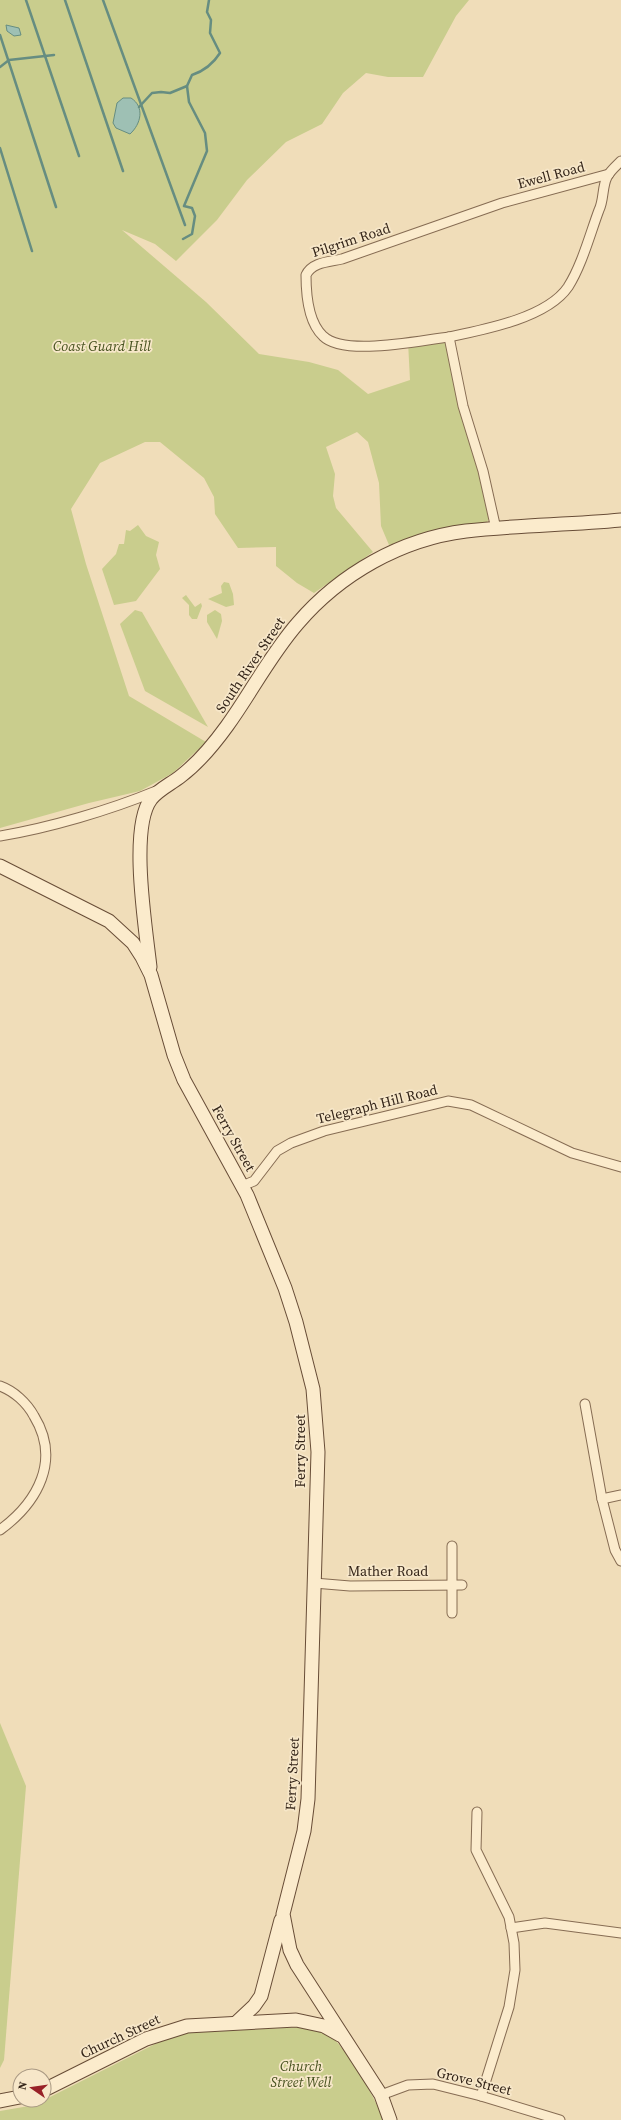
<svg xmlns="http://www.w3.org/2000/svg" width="621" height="2120" font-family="'Source Serif 4',serif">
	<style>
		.green { fill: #c9cd8d }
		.water { fill: #9ec0b4; stroke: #668d81 }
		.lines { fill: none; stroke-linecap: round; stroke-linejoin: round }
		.stream { stroke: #668d81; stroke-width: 2.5 }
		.street-casing { stroke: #866c53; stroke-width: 11 }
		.secondary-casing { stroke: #684d37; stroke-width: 15 }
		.street { stroke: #fbebcc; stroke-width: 9 }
		.secondary { stroke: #fbebcc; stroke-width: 13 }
		.labels { text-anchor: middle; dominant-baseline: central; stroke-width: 3.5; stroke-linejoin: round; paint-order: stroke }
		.street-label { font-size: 14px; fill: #342519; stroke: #f7e7c9 }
		.park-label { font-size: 14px; font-style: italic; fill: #47521f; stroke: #f7e7c9 }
	</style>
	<rect width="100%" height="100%" fill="#f0ddb9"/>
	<g class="green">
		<path d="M0,0H469L456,16L423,77H388L366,73L343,93L322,124L286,142L247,180L217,220L176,261L155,244L122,230L206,302L259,354L309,362L338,370L368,394L410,380L408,342L449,337L492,514L487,522L451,528L389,545L381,526L379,483L368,442L357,432L326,447L335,474L333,496L336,508L373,552L314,593L297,583L276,566V547L238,548L215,514L214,497L204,478L160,442H145L100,463L71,509L86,564L129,696L206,742L173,773L140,791L89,803L0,828Z"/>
		<path d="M138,525L146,536L159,542L156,555L160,569L136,601L114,605L102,569L116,554L119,544H124L126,530L130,531Z"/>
		<path d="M224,582L229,583L233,594L234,605L226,607L208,599L222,593L221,586Z"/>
		<path d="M186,595L195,607L201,603L202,606L197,619H192L189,615V605L182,598Z"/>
		<path d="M135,610L142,612L208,727L145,691L120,624Z"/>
		<path d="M215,610L221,614L222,621L217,639L207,622V615Z"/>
		<path d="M0,1723L26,1786L4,2060L0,2068Z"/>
		<path d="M304,2027C313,2028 322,2029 330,2035C345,2047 378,2101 383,2120H0V2111L29,2106L44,2100L161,2041L187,2033Z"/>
	</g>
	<g class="water">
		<path d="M6,25L19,28L21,35L14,36L7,31Z"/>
		<path d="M123,98H131C145,107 141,124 130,134L116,128L113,123L117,103Z"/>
	</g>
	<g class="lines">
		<g class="stream">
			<path d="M26,0L79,156"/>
			<path d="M65,0L123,171"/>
			<path d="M103,0L185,225"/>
			<path d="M0,35L56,207"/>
			<path d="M0,67L9,60L54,55"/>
			<path d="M139,107L152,93L161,92L170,93L187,86"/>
			<path d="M0,148L32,251"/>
			<path d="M183,239L192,234L195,216L192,208L184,206L207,151L205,133L189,102L187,86L192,75C204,71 213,64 220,53L210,33L211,20L207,12L209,0"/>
		</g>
		<defs>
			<g id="street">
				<path d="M449,337C421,340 344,357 323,336C308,322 306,295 306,275C312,262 329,262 342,259L502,203L609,174"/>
				<path d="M496,529L483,471L463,406L449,337C483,330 547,318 568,287C582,265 590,234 599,210C604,200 602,187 607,177C610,171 616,166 621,161"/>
				<path d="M0,836C49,828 110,810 156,791"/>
				<path d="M242,1186L254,1181L277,1151L291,1143L324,1131L448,1101L471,1105L572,1153L621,1167"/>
				<path d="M0,1386C14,1391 27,1403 34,1416C61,1460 38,1502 0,1530"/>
				<path d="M585,1404L602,1499L615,1550L621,1561"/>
				<path d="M602,1499L621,1495"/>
				<path d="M314,1583L350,1586L462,1585"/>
				<path d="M452,1613V1546"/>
				<path d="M477,1812L476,1850L509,1917L514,1943L515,1970L509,2007L481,2096"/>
				<path d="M511,1928L545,1923L621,1933"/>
				<path d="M381,2095L408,2085L433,2084L481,2096L560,2120"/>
			</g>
			<g id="secondary">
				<path d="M0,866L109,921L133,943L142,957L151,975L174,1055L184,1080L247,1195L285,1288L296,1322L313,1389L318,1452L308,1799L304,1831L283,1914L290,1950L297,1965L381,2095L390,2120"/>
				<path d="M150,967C146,930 129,828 151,799C159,789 171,784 181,776C198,763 214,744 227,726C251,693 270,655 298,623C340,574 401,539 466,531C517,525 570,525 621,520"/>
				<path d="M237,2022L254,2006L261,1996L281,1920"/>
				<path d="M44,2090L146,2039L187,2026L296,2020L324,2026L340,2035"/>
				<path d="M0,2101L20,2097"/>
			</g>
		</defs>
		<use href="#street" class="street-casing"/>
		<use href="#secondary" class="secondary-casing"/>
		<use href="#street" class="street"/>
		<use href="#secondary" class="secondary"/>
	</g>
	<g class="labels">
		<g class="street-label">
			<text transform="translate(551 175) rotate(-15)">Ewell Road</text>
			<text transform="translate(351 240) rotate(-18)">Pilgrim Road</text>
			<text transform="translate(250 665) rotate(-56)">South River Street</text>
			<text transform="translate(377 1104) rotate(-14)">Telegraph Hill Road</text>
			<text transform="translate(234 1138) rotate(61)">Ferry Street</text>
			<text transform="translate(300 1451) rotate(-90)">Ferry Street</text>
			<text x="388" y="1571">Mather Road</text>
			<text transform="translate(292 1774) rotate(-87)">Ferry Street</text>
			<text transform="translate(120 2036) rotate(-25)">Church Street</text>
			<text transform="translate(474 2081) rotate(14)">Grove Street</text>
		</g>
		<g class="park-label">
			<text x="102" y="346">Coast Guard Hill</text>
			<text x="301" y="2066">Church<tspan x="301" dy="16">Street Well</tspan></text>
		</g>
	</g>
	<g transform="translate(32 2088) rotate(283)"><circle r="19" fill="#f7e7c9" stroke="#a99983"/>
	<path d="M0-3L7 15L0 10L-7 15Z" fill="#982127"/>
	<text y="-6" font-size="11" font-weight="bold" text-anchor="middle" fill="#342519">N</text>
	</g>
</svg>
